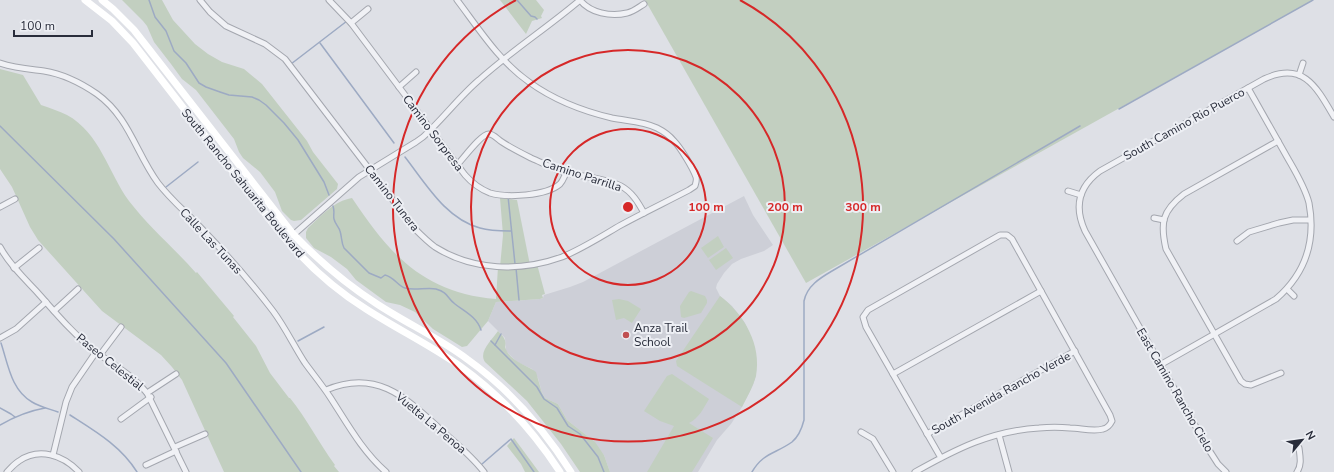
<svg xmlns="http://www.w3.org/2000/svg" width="1334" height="472" font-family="'Nunito Sans',sans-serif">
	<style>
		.built { fill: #cdcfd7 }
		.green { fill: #c2cfc0 }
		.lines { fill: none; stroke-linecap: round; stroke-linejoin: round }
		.stream { stroke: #9daac3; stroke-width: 1.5 }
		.street-casing { stroke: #a4a7af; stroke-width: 7 }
		.street { stroke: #f0f1f5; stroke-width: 5 }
		.secondary { stroke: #fff; stroke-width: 7 }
		.ring { fill: none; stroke: #d62828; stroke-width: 2 }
		.poi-dot { fill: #c04f51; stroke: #edeff4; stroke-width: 1.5 }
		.labels { text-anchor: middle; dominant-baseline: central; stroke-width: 4; stroke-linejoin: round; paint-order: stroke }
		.street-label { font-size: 12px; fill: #292d3b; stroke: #edeff4 }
		.poi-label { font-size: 12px; fill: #292d3b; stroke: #edeff4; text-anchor: start }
		.centre { fill: #d62828; stroke: #edeff4; stroke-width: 2 }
		.ring-label { font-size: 12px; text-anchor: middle; font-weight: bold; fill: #d62828; stroke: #edeff4; stroke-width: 4; stroke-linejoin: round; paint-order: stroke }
	</style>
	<rect width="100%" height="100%" fill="#dee0e6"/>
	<path class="built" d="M744,196L753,215L773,245L764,251L741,259L732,264L724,273L717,284L716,288L720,296L732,306L745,323L749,332L755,349L756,375L753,385L742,407L731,424L717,440L698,472H610L604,455L591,439L567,420L558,404L545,398L542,393L538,378L532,369L517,362L506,351L505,338L488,321L496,302L540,299L543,298L544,295L570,287L583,282Z"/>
	<g class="green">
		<path d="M122,0H162L173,20L195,44L208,54L222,62L244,69L262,84L307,141L313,152L338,184L337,189L301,220L294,221L291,220L282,211L275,192L260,172L243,158L239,152L234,139L196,90L182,79L171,64L154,42L147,26L143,21Z"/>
		<path d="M500,0H536L544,10L541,16L542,18L532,21L526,34Z"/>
		<path d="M645,0H1313L806,283Z"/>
		<path d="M0,69L23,75L41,105C50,108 59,111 67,115C100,133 108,172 129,201C149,227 174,248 196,273L197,272L234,316L233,317L256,346L270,373L289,398H290C307,419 319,443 335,465L334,466L339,472H224L182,380L172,367L161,355L102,311L38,240L30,227L12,187L0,169Z"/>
		<path d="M352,198C390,255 424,293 496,299L498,267H500L503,235L500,198L517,200L530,265L537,264L545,294L542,295L543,298L540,299L496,302L488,321L467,346L462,347L433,329L415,312L400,305L386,302L356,280L347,269L331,257L314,248L306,238V232L308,228C321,216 334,201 352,198Z"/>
		<path d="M718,236L724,247L708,258L701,248Z"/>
		<path d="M726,248L733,258L716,270L709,260Z"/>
		<path d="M691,291L705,296L707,300V303L701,313L684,318L681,317L680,306L689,292Z"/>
		<path d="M720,296C744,314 762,345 756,376C753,387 747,397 742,407L677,366L676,361Z"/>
		<path d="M619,299L628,301L641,309L632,323L624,318L616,320L612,300Z"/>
		<path d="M498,331C503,336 507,340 505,347C510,362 525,364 536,372L542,393L545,398L558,404L567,420L595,442L604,455L610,472H580L561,444L527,401L485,362C478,352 492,340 498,331Z"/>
		<path d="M672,374L709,399C703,409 699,418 689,423L713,438L692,472H647L674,426L660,421L644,411L667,376Z"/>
		<path d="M514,438L539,472H525L521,464L507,446Z"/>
	</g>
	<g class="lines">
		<g class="stream">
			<path d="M149,0L155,17L166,31L174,51L186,63L199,83L206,87L220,92L229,95L252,97L259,100L266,105L284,123L298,140L324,182L329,195"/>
			<path d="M517,0L531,16L535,17L537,19"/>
			<path d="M320,43L394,143"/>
			<path d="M291,64L347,21"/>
			<path d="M1119,109L1313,0"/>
			<path d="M0,126L114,239L226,363L301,472"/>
			<path d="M405,157C426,184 446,219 480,228C490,231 501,231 511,231"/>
			<path d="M166,187L198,162"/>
			<path d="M508,196L515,264"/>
			<path d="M333,206C335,212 333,215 334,219C335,224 339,227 340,231C342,237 341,242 344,248L369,273L381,278L385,275C394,277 398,286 405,288C414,291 427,287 436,289C449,293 446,297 455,304C464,311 477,317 481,330"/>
			<path d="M516,268L519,300"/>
			<path d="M298,341L324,327"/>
			<path d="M491,341L537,387L544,399L557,408L568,426L580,434L598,457L604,472"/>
			<path d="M1,343C8,364 11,390 32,402C40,407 50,409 58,412"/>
			<path d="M495,345L501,334"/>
			<path d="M0,408L11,414L15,417"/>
			<path d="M70,415C95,431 121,446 137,472"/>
			<path d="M0,425C14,417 28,411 45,408"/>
			<path d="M482,464L511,439L534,472"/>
			<path d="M752,472C763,453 775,454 792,442C798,437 802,428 804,420V301C807,286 820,278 832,271L1080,126"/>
		</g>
		<defs>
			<g id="street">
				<path d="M200,0L210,12L226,26L265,44L285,59L415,229C421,235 428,242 435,247C473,271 520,272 562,257C582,249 602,236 621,225C643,213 666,202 689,190L695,186C696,182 697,180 696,177C693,168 680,147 674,141C669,135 663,131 657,128C643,121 627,121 612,118C582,111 554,100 529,82C499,61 479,29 457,0"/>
				<path d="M329,0L351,23L465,175C472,183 480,189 490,193C507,198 546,196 560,184C563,181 564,177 566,173"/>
				<path d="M580,0C590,13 611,17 627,13C633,12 639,7 644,4"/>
				<path d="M351,23L368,9"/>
				<path d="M0,63C15,68 29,69 44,71C63,74 81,83 97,94C129,117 136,153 158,183C171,200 187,213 202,229C227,255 251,282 273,311C285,327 294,346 305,363C313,374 322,385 330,397C347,423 362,451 386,472"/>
				<path d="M1299,75L1303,63"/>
				<path d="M399,87L416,72"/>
				<path d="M1278,141L1184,194C1162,211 1160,223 1166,249L1241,381L1245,384L1251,385L1281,373"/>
				<path d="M457,165C463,159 482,133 489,134C494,134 498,140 502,142C511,148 521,153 531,158C543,163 555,170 568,173C584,177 606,178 621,186C632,192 638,202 644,213"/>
				<path d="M1068,191L1081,195"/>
				<path d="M0,207L15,199"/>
				<path d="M1154,218L1164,220"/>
				<path d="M292,236L359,177L416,142L423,137C443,119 459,97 479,80C511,51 547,28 580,0"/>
				<path d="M1237,241L1249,232L1279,223L1293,220H1310"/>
				<path d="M0,247C9,264 24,278 37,292C55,312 73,334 95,351C113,365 133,375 147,393L186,472"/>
				<path d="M14,268L39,248"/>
				<path d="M1287,289L1294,296"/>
				<path d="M54,311L78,289"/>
				<path d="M0,338L16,329L46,302"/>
				<path d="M100,355L121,327"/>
				<path d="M1160,365L1276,299C1305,274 1316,241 1309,203C1305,187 1295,171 1287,157C1274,134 1261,111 1248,88"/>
				<path d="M893,374L1041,291"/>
				<path d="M326,390C375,369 404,396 438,427C454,442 471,455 484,472"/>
				<path d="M147,393L176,374"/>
				<path d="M121,419L151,397"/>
				<path d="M861,432L873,439L893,472"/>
				<path d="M927,434L1075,351"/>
				<path d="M999,435L1009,472"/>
				<path d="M175,447L205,434"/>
				<path d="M53,455L66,402L72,387L96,352"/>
				<path d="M146,465L176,451"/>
				<path d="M7,472C11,468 14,464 19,461C39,447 63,455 79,472"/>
				<path d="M915,472C956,449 991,431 1039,428C1049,427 1060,427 1070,428C1080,428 1093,432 1103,429C1108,428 1110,425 1112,421L1110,415L1012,239L1007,235H1000L868,310L863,317L866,327L941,458"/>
				<path d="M1226,472L1218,464L1209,450L1085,231C1074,207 1078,187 1100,171L1264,79C1303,61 1316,86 1334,117"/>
				<path d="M1297,472C1302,465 1300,456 1299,448"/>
			</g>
		</defs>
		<use href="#street" class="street-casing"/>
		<use href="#street" class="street"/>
		<g class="secondary">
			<path d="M85,0L112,21L133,43L271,221C298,256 329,286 366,309C397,329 430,345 460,366C499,394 534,432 560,472"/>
			<path d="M102,0L113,9L134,30L293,234C319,261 346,284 377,304C406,323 439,338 467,359C509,389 544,429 571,472"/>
		</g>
	</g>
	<g class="ring">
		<circle cx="628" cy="207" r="78"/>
		<circle cx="628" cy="207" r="157"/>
		<path d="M740 0A235 235 0 1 1 516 0"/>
	</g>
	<circle class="poi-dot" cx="626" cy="335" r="4"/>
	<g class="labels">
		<g class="street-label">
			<text transform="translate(1184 124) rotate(-29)">South Camino Rio Puerco</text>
			<text transform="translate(433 133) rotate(53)">Camino Sorpresa</text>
			<text transform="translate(582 175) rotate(18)">Camino Parrilla</text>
			<text transform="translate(243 183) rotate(51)">South Rancho Sahuarita Boulevard</text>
			<text transform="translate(392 198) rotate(52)">Camino Tunera</text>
			<text transform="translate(211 241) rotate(47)">Calle Las Tunas</text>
			<text transform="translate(110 362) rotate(39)">Paseo Celestial</text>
			<text transform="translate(1175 390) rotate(60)">East Camino Rancho Cielo</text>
			<text transform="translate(1001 393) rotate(-29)">South Avenida Rancho Verde</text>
			<text transform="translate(431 423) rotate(40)">Vuelta La Penoa</text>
		</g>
		<g class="poi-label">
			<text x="634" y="328">Anza Trail<tspan x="634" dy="14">School</tspan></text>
		</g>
	</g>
	<circle cx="628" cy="207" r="6" class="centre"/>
	<g class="ring-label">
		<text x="706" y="211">100 m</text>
		<text x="785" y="211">200 m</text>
		<text x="863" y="211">300 m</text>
	</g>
	<g transform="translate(1302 440) rotate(61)" stroke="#edeff4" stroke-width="3" paint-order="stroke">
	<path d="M0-3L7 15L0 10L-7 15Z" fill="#292d3b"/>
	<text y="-6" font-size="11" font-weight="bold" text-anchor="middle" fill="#292d3b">N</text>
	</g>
	<path d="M14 30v6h78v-6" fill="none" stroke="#292d3b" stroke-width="2"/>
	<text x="20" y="30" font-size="12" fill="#292d3b" stroke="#edeff4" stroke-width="3" paint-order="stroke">100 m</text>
</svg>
